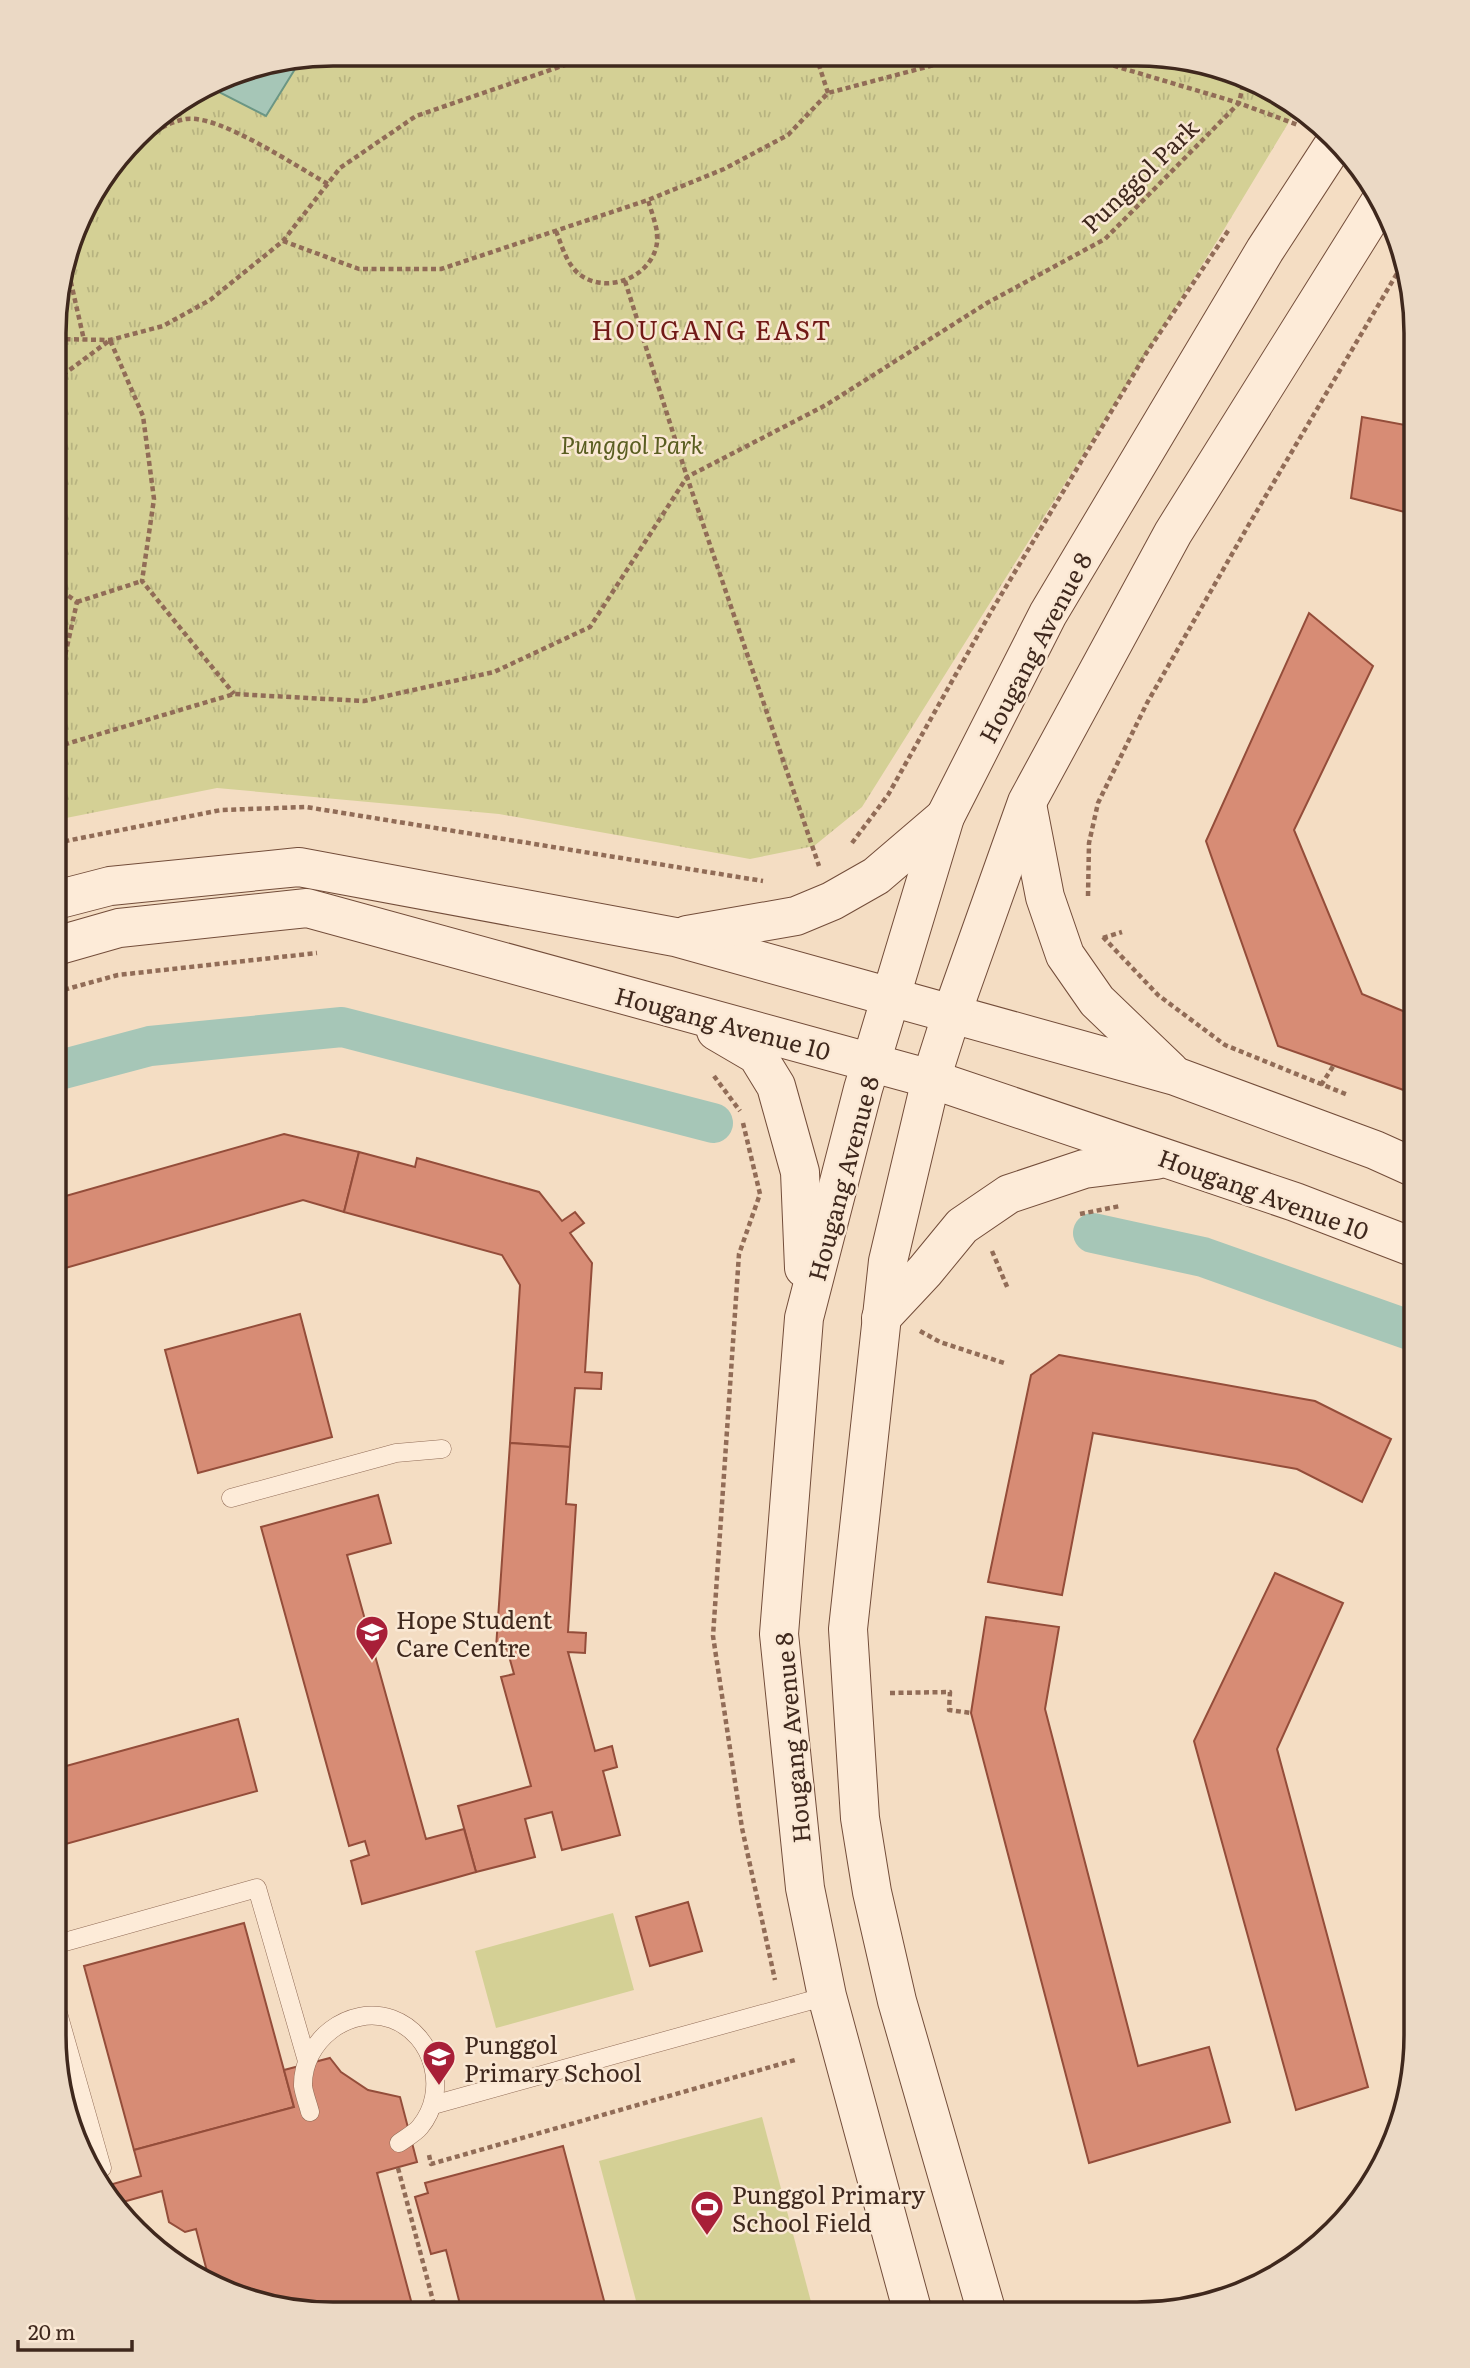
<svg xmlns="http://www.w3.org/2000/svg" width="1470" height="2368" font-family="Literata,serif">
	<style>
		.grass { fill: url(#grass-tufts) }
		.garden { fill: #d4d095 }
		.water { fill: #a6c6b7; stroke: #6b9684; stroke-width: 2 }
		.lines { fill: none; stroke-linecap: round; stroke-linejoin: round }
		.canal { stroke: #a6c6b7; stroke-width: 40 }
		.building { fill: #d78c75; stroke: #944d3a; stroke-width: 2 }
		.service-casing { stroke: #916c57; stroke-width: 19 }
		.secondary-casing { stroke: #734d3a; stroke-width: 40 }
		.path { stroke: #916c57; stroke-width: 4.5; stroke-dasharray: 5 3.5; stroke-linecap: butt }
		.service { stroke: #fdebd8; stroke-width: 18 }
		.secondary { stroke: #fdebd8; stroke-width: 38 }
		.labels { text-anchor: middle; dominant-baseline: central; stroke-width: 5; stroke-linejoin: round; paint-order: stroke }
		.street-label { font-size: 24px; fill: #3f281d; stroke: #fae8d4 }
		.park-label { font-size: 24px; font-style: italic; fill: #5a5e21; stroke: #fae8d4 }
		.poi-label { font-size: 24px; fill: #3f281d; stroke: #fae8d4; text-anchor: start }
		.neighbourhood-label { font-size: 26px; letter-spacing: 2px; fill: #711a17; stroke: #fae8d4 }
		.rim { fill: none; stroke: #3f281d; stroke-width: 3.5 }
	</style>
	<defs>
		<pattern id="grass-tufts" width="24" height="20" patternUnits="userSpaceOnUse" patternTransform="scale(1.75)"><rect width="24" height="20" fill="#d4d095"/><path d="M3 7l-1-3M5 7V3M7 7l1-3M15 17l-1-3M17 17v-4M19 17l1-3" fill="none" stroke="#b7b380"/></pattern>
	</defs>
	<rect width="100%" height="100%" fill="#f4ddc3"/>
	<path class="grass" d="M334,54L1173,57L1243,76L1298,107L1217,241L862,807L814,846L750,859L499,814L217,788L56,820L57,298L83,210L149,124L227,75Z"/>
	<g class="garden">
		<path d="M613,1913L634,1990L496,2028L475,1951Z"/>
		<path d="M762,2117L814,2313L639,2312L599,2161Z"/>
	</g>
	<path class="water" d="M300,61L266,116L209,87L227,75Z"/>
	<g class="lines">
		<g class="canal">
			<path d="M56,1071L150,1046L342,1027L713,1123"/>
			<path d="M1093,1233L1203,1257L1415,1332"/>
		</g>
	</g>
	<g class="building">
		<path d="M1362,417L1416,427V515L1351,498Z"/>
		<path d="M1309,613L1373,666L1294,830L1362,994L1415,1016V1094L1278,1046L1206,841Z"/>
		<path d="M284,1134L359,1152L344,1212L303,1200L55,1271V1199Z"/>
		<path d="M359,1152L415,1167L417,1158L539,1192L562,1221L575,1212L584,1223L570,1233L592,1263L585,1372L602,1373L601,1389L575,1388L570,1447L510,1443L520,1285L502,1255L344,1212Z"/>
		<path d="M300,1314L332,1437L198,1473L165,1350Z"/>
		<path d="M1059,1355L1315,1401L1391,1439L1362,1502L1297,1469L1093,1433L1062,1595L988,1582L1031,1375Z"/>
		<path d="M510,1443L570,1447L566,1504L576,1505L568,1632L586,1633L585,1653L568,1652L595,1751L612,1746L617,1767L603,1771L620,1835L562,1850L552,1812L525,1819L535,1857L476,1872L458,1806L531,1786L501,1677L514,1674L507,1649L496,1648Z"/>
		<path d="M378,1495L391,1543L347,1555L426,1839L464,1829L476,1872L362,1904L351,1861L369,1855L365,1841L349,1846L261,1527Z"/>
		<path d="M1275,1573L1343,1603L1277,1749L1368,2087L1296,2110L1194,1741Z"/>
		<path d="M986,1617L1059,1627L1045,1709L1138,2066L1209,2047L1230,2122L1089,2163L971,1713Z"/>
		<path d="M1415,1686V1753L1404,1712Z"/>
		<path d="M238,1719L257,1791L55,1847V1769Z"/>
		<path d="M688,1902L702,1951L650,1966L636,1917Z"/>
		<path d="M244,1923L294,2107L134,2150L84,1966Z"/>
		<path d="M330,2058L341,2072L368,2090L400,2097L417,2162L377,2173L414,2312L298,2311L227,2292L210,2283L196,2229L185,2232L169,2222L162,2191L112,2205L102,2187L141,2176L134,2150L294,2107L284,2070Z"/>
		<path d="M563,2146L607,2312H462L446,2250L431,2254L415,2197L428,2193L425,2183Z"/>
		<path d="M1227,2288L1229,2295L1132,2314Z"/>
	</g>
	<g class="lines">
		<defs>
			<g id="service">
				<path d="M231,1498L396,1453L442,1449"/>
				<path d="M54,1945L257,1888L307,2061"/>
				<path d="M54,1999L102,2168"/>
				<path d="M433,2105L827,1996"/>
				<path d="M310,2112C308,2104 304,2094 303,2086C302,2041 349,2004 392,2019C435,2035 449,2092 420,2127C415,2133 406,2138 399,2143"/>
			</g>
			<g id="secondary">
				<path d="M1027,804L1045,897L1065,955L1097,1001L1170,1071"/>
				<path d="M56,900L110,886L299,867L675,937L1175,1076L1375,1150L1415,1168"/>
				<path d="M687,935L796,916L832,901L876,876L945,817"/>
				<path d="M56,946L119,928L307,908L931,1079L1295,1202L1415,1248"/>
				<path d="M716,1031L757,1055L776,1086L800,1172L804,1268"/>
				<path d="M881,1318L925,1271L962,1226L1009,1194L1084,1169L1156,1160"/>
				<path d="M913,2313L827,1996L805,1888L779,1634L804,1318L863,1089L945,817L1048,614L1265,250L1336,141"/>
				<path d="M987,2313L897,2001L872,1892L860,1818L848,1629L888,1261L931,1079L952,1013L1027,802L1173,533L1380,202"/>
			</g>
		</defs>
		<use href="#service" class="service-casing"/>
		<use href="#secondary" class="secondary-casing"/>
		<g class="path">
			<path d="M816,56L828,93"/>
			<path d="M1081,56L1239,103L1298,125"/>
			<path d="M133,146C150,136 166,122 186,119C219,114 297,167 328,184"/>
			<path d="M556,231C562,246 566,263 579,274C610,298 662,272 657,232C655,221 651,210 648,200"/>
			<path d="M283,241L359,269H441L648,200L724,169L788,135L828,93L968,56"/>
			<path d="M67,265L84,340"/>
			<path d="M625,281L687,477L819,866"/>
			<path d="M57,339L110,340L163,326L210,300L283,241L340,168L416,116L594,55"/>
			<path d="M56,380L110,340L143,416L154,499L142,581L234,694"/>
			<path d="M77,602L142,581"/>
			<path d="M56,696L77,602L56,587"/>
			<path d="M56,747L234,694L364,701L494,672L590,627L687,477L826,405L987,303L1105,239L1239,103L1245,76"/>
			<path d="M56,843L221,810L306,807L763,881"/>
			<path d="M852,843L888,795L992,610L1147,352L1230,228"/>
			<path d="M1088,896L1089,843L1098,803L1147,703L1248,526L1402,265"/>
			<path d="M1103,937L1158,995L1225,1045L1348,1095"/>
			<path d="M1103,938L1122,932"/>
			<path d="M56,992L118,975L317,953"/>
			<path d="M714,1076L740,1111"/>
			<path d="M1321,1085L1334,1065"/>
			<path d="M743,1123L760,1194L739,1254L713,1636L742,1828L775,1980"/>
			<path d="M1080,1214L1120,1206"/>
			<path d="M992,1251L1008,1289"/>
			<path d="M920,1331L940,1342L1004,1363"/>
			<path d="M890,1693L950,1692L949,1710L971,1713"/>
			<path d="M429,2155L431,2164L795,2060"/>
			<path d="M398,2168L436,2312"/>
		</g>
		<use href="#service" class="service"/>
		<use href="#secondary" class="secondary"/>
	</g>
	<defs>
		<symbol id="school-pin" viewBox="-11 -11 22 30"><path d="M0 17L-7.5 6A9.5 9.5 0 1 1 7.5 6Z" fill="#a81f38" stroke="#fae8d4"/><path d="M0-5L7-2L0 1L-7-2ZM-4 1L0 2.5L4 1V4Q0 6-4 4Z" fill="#fff"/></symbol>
		<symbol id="stadium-pin" viewBox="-11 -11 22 30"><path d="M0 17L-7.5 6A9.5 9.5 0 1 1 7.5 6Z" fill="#a81f38" stroke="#fae8d4"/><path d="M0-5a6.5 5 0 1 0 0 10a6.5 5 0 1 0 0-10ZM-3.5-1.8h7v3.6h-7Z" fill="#fff"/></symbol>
	</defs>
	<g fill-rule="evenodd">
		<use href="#school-pin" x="353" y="1613" width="38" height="52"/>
		<use href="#school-pin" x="420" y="2038" width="38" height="52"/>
		<use href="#stadium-pin" x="688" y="2188" width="38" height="52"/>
	</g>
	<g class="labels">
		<g class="street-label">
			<text transform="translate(1139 175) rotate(-44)">Punggol Park</text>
			<text transform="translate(1034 647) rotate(-62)">Hougang Avenue 8</text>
			<text transform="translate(723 1022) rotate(15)">Hougang Avenue 10</text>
			<text transform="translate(842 1178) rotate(-75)">Hougang Avenue 8</text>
			<text transform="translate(1264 1193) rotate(20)">Hougang Avenue 10</text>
			<text transform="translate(791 1738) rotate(-95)">Hougang Avenue 8</text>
		</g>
		<g class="park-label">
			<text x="632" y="443">Punggol Park</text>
		</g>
		<g class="poi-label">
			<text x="396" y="1618">Hope Student<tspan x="396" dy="28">Care Centre</tspan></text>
			<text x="464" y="2043">Punggol<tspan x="464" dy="28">Primary School</tspan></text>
			<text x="732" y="2193">Punggol Primary<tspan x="732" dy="28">School Field</tspan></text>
		</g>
		<g class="neighbourhood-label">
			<text x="712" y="328">HOUGANG EAST</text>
		</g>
	</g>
	<path d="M0 0H1470V2368H0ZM333 66H1137A267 267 0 0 1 1404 333V2035A267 267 0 0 1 1137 2302H333A267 267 0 0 1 66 2035V333A267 267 0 0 1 333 66Z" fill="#ebd9c5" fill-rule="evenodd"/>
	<path class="rim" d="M333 66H1137A267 267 0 0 1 1404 333V2035A267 267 0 0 1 1137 2302H333A267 267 0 0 1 66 2035V333A267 267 0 0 1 333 66Z"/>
	<path d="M18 2340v10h114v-10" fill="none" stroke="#3f281d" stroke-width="3.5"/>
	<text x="28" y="2340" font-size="21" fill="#3f281d" stroke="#fae8d4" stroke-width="5" paint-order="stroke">20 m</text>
</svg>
